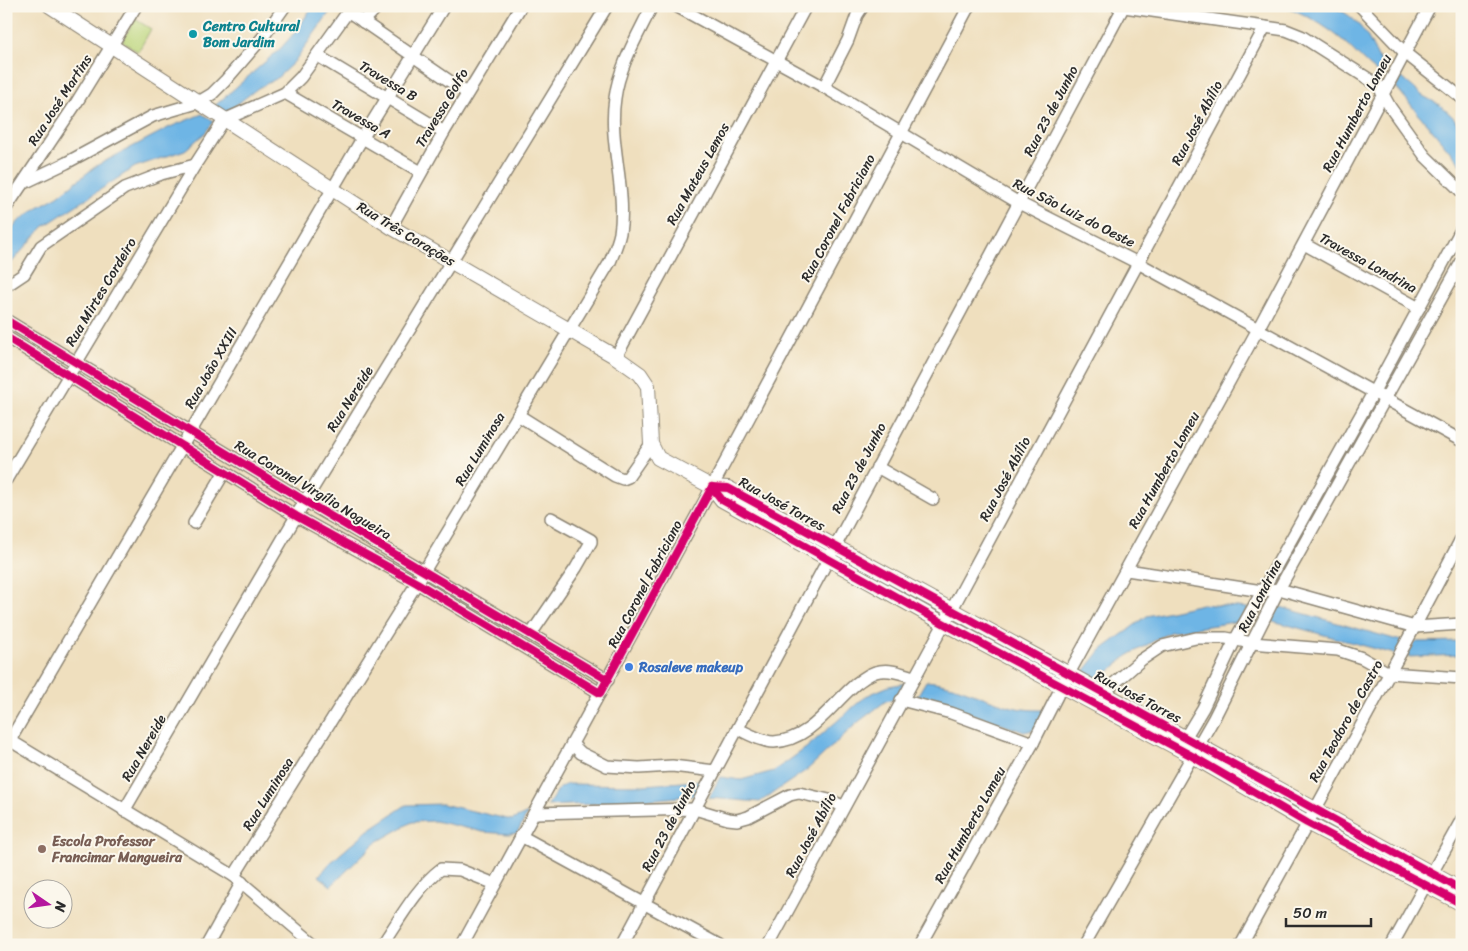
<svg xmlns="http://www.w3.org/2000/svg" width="1468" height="951" font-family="Sriracha,sans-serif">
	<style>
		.green { fill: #bcd67c; stroke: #748054 }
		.water { fill: #6eb5e5; stroke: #4c7088 }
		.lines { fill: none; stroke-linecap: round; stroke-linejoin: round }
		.minor-casing { stroke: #8d8574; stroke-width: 14 }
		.tertiary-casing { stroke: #8d8574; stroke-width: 16 }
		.minor { stroke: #fff; stroke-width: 11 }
		.tertiary { stroke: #fff; stroke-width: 14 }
		.cycleway-casing { stroke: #fbf7ec; stroke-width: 11 }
		.cycleway { stroke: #d6006c; stroke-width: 8 }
		.culture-dot { fill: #0f9aa8; stroke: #fbf7ec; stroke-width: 2 }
		.shop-dot { fill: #3f7fe0; stroke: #fbf7ec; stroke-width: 2 }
		.education-dot { fill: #8d6e63; stroke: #fbf7ec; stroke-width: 2 }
		.labels { text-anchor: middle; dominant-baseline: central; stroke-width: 4; stroke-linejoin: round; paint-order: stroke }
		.culture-label { font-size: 14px; font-weight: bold; fill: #0d838f; stroke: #fbf7ec; text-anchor: start }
		.street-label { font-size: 14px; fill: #2b2b2b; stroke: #fbf7ec }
		.shop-label { font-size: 14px; font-weight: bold; fill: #366cbe; stroke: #fbf7ec; text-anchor: start }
		.education-label { font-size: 14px; font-weight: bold; fill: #785e54; stroke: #fbf7ec; text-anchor: start }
	</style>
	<rect width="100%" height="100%" fill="#fbf7ec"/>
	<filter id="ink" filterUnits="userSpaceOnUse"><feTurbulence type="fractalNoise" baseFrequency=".02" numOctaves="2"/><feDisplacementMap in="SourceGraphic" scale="10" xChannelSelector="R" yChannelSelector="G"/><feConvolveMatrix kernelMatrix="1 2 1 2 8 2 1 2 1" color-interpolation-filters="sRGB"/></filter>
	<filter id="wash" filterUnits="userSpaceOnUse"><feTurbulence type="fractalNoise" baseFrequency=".0096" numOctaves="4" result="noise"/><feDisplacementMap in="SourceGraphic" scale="20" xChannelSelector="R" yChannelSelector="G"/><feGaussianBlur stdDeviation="1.12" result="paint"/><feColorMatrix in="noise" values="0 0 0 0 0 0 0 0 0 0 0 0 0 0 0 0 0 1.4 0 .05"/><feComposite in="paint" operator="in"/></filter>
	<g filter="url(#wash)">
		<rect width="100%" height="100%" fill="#efdfbe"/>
		<path class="green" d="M135,19L151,29L138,52L122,41Z"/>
		<g class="water">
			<path d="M313,6H334L294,62L276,79L258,88L223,115L211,109L281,48L296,31Z"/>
			<path d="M1283,6C1322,6 1344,0 1367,36C1373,46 1377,58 1384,66L1379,74C1365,64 1354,50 1341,39C1324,25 1304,13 1283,6Z"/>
			<path d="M1401,77L1423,96L1440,105L1454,118L1462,132V166L1396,87Z"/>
			<path d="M202,114L214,121L205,133L185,150L135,167L43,227L6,269V236L19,221L38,207L58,196L96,166L170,127Z"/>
			<path d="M1202,604L1248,608L1241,621L1170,632L1127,656L1097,682L1082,674L1101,650L1147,616Z"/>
			<path d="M1277,606L1405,642L1398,655L1269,620Z"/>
			<path d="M1462,641V655L1407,657L1415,642Z"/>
			<path d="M926,681C955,683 981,698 1009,706C1021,710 1035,710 1048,710L1038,729L1024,732L949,706L916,698Z"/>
			<path d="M906,683L896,699L886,701L857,723L808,769L760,802L709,798L720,777L741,780L774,771L806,748L866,696L889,686Z"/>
			<path d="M707,780L700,795L614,803L547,806L560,787L568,784L645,785Z"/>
			<path d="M442,804L512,820L528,813L517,833L509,834L483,832L435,821L412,822L375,843L331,886L319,876L330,863L367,831L406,805Z"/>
		</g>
	</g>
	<g filter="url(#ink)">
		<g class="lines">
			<defs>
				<g id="minor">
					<path d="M676,6L824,87L1019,203L1138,263L1462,441"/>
					<path d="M1117,6L1265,27L1286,30L1301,36L1378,85L1390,107L1425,156L1462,192"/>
					<path d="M1360,6L1405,53L1462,98"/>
					<path d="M349,12L467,93"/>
					<path d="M363,22L378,6"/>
					<path d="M318,56L444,132"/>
					<path d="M824,87L848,40L857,15L863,6"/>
					<path d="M285,93L421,172"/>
					<path d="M24,183L66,163L153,116L197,103L212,94L225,81L263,37L285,6"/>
					<path d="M6,208L75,105L136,6"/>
					<path d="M391,227L444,132L521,6"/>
					<path d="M1304,244L1419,308"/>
					<path d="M6,286L24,274L41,246L125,188L161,174L195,165"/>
					<path d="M6,320L305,501L608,680"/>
					<path d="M6,337L296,516L417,583L600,693"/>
					<path d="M616,357L806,6"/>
					<path d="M518,415L615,476L623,479L628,477L651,444"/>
					<path d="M877,467L933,499"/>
					<path d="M6,480L195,165L224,120L285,93L301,77L352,6"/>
					<path d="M194,523L224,473"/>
					<path d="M1127,570L1262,591L1279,589L1415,627L1462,624"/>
					<path d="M531,634L576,568L591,542V540L551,518"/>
					<path d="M1102,694L1141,660L1162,646L1196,638H1226L1252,643L1338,650L1362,658L1389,673L1462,678"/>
					<path d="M901,700L951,713L1033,743"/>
					<path d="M738,729C749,734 762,742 774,742C811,740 831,704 857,683C864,678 871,672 880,671C892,669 903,674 914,677"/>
					<path d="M6,738L234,876L315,945"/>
					<path d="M1182,743L1203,708L1235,640L1373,393L1462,228"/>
					<path d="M572,744L581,753L607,766L639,768L672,766L715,771"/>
					<path d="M6,747L363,137L444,6"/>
					<path d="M124,811L305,501L607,6"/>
					<path d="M535,813L695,809L728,819L737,820L748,817L790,795L799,793L829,800L843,806"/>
					<path d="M521,836L720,945"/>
					<path d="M234,876L417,583L610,262C614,252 618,243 620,233C627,188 608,143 615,98C619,66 638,35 652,6"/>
					<path d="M207,945L242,882"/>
					<path d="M382,945C399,920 417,887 441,869L460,870L495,884"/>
					<path d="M462,945L704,502L969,6"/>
					<path d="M622,945L1124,6"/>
					<path d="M769,945L951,611L1265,27"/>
					<path d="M920,945L1033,743L1062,686L1258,329L1430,6"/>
					<path d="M1084,945L1214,718L1279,589L1462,261"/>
					<path d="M1241,945C1315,809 1391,674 1462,537"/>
					<path d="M1392,945L1462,819"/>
				</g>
				<g id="tertiary">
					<path d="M50,6L391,227L616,357L640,374L648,386L651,444L658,458L712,487L722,500L943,623L1192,756L1307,823L1462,904"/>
					<path d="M712,487L728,488C973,622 1218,754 1462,890"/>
				</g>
			</defs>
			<use href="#minor" class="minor-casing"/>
			<use href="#tertiary" class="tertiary-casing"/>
			<use href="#minor" class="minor"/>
			<use href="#tertiary" class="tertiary"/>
			<defs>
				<g id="cycleway">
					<path d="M6,320L305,501L608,680"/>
					<path d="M6,337L296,516L417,583L600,693L712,487"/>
					<path d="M712,487L722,500L943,623L1192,756L1307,823L1462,904"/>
					<path d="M712,487L728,488C973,622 1218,754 1462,890"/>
				</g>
			</defs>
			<use href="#cycleway" class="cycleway-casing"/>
			<use href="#cycleway" class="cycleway"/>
		</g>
	</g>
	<circle class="culture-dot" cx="193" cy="34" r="5"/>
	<circle class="shop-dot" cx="629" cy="667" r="5"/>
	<circle class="education-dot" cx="42" cy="849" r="5"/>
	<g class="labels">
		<g class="culture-label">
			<text x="203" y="26">Centro Cultural<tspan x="203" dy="16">Bom Jardim</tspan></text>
		</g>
		<g class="street-label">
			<text transform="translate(388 81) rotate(31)">Travessa B</text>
			<text transform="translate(60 100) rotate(-57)">Rua José Martins</text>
			<text transform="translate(442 108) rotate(-59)">Travessa Golfo</text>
			<text transform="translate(1051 111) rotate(-62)">Rua 23 de Junho</text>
			<text transform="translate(1357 113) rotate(-62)">Rua Humberto Lomeu</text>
			<text transform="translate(361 119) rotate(30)">Travessa A</text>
			<text transform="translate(1197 123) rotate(-62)">Rua José Abílio</text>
			<text transform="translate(698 174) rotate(-61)">Rua Mateus Lemos</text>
			<text transform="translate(1074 213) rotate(27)">Rua São Luiz do Oeste</text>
			<text transform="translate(838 218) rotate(-62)">Rua Coronel Fabriciano</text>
			<text transform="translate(406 234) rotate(31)">Rua Três Corações</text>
			<text transform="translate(1368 263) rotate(29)">Travessa Londrina</text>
			<text transform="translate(101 292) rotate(-59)">Rua Mirtes Cordeiro</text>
			<text transform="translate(211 368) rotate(-60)">Rua João XXIII</text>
			<text transform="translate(350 399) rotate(-58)">Rua Nereide</text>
			<text transform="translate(480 449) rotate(-59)">Rua Luminosa</text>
			<text transform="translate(859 468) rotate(-62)">Rua 23 de Junho</text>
			<text transform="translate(1164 470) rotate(-61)">Rua Humberto Lomeu</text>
			<text transform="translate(1005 479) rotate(-62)">Rua José Abílio</text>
			<text transform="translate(313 490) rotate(31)">Rua Coronel Virgílio Nogueira</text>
			<text transform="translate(782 504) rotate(29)">Rua José Torres</text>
			<text transform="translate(645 584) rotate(-62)">Rua Coronel Fabriciano</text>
			<text transform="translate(1260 596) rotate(-63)">Rua Londrina</text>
			<text transform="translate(1138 697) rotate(28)">Rua José Torres</text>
			<text transform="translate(1346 721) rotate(-61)">Rua Teodoro de Castro</text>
			<text transform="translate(144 748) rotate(-60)">Rua Nereide</text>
			<text transform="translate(268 794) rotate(-58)">Rua Luminosa</text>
			<text transform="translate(970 825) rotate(-61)">Rua Humberto Lomeu</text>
			<text transform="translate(669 826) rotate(-62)">Rua 23 de Junho</text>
			<text transform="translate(811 835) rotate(-62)">Rua José Abílio</text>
		</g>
		<g class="shop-label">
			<text x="639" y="667">Rosaleve makeup</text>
		</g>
		<g class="education-label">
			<text x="52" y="841">Escola Professor<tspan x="52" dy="16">Francimar Mangueira</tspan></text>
		</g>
	</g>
	<rect width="1468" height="951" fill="none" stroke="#fbf7ec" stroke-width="25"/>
	<g transform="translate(48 904) rotate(103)"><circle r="24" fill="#fbf7ec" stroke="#a8a59f"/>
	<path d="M0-4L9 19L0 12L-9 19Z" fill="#b5179e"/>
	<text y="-8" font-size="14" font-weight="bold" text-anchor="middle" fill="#2b2b2b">N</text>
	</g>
	<path d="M1286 918v8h85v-8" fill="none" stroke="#2b2b2b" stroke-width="2.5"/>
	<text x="1293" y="918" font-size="15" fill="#2b2b2b" stroke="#fbf7ec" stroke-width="4" paint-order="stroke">50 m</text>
</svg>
